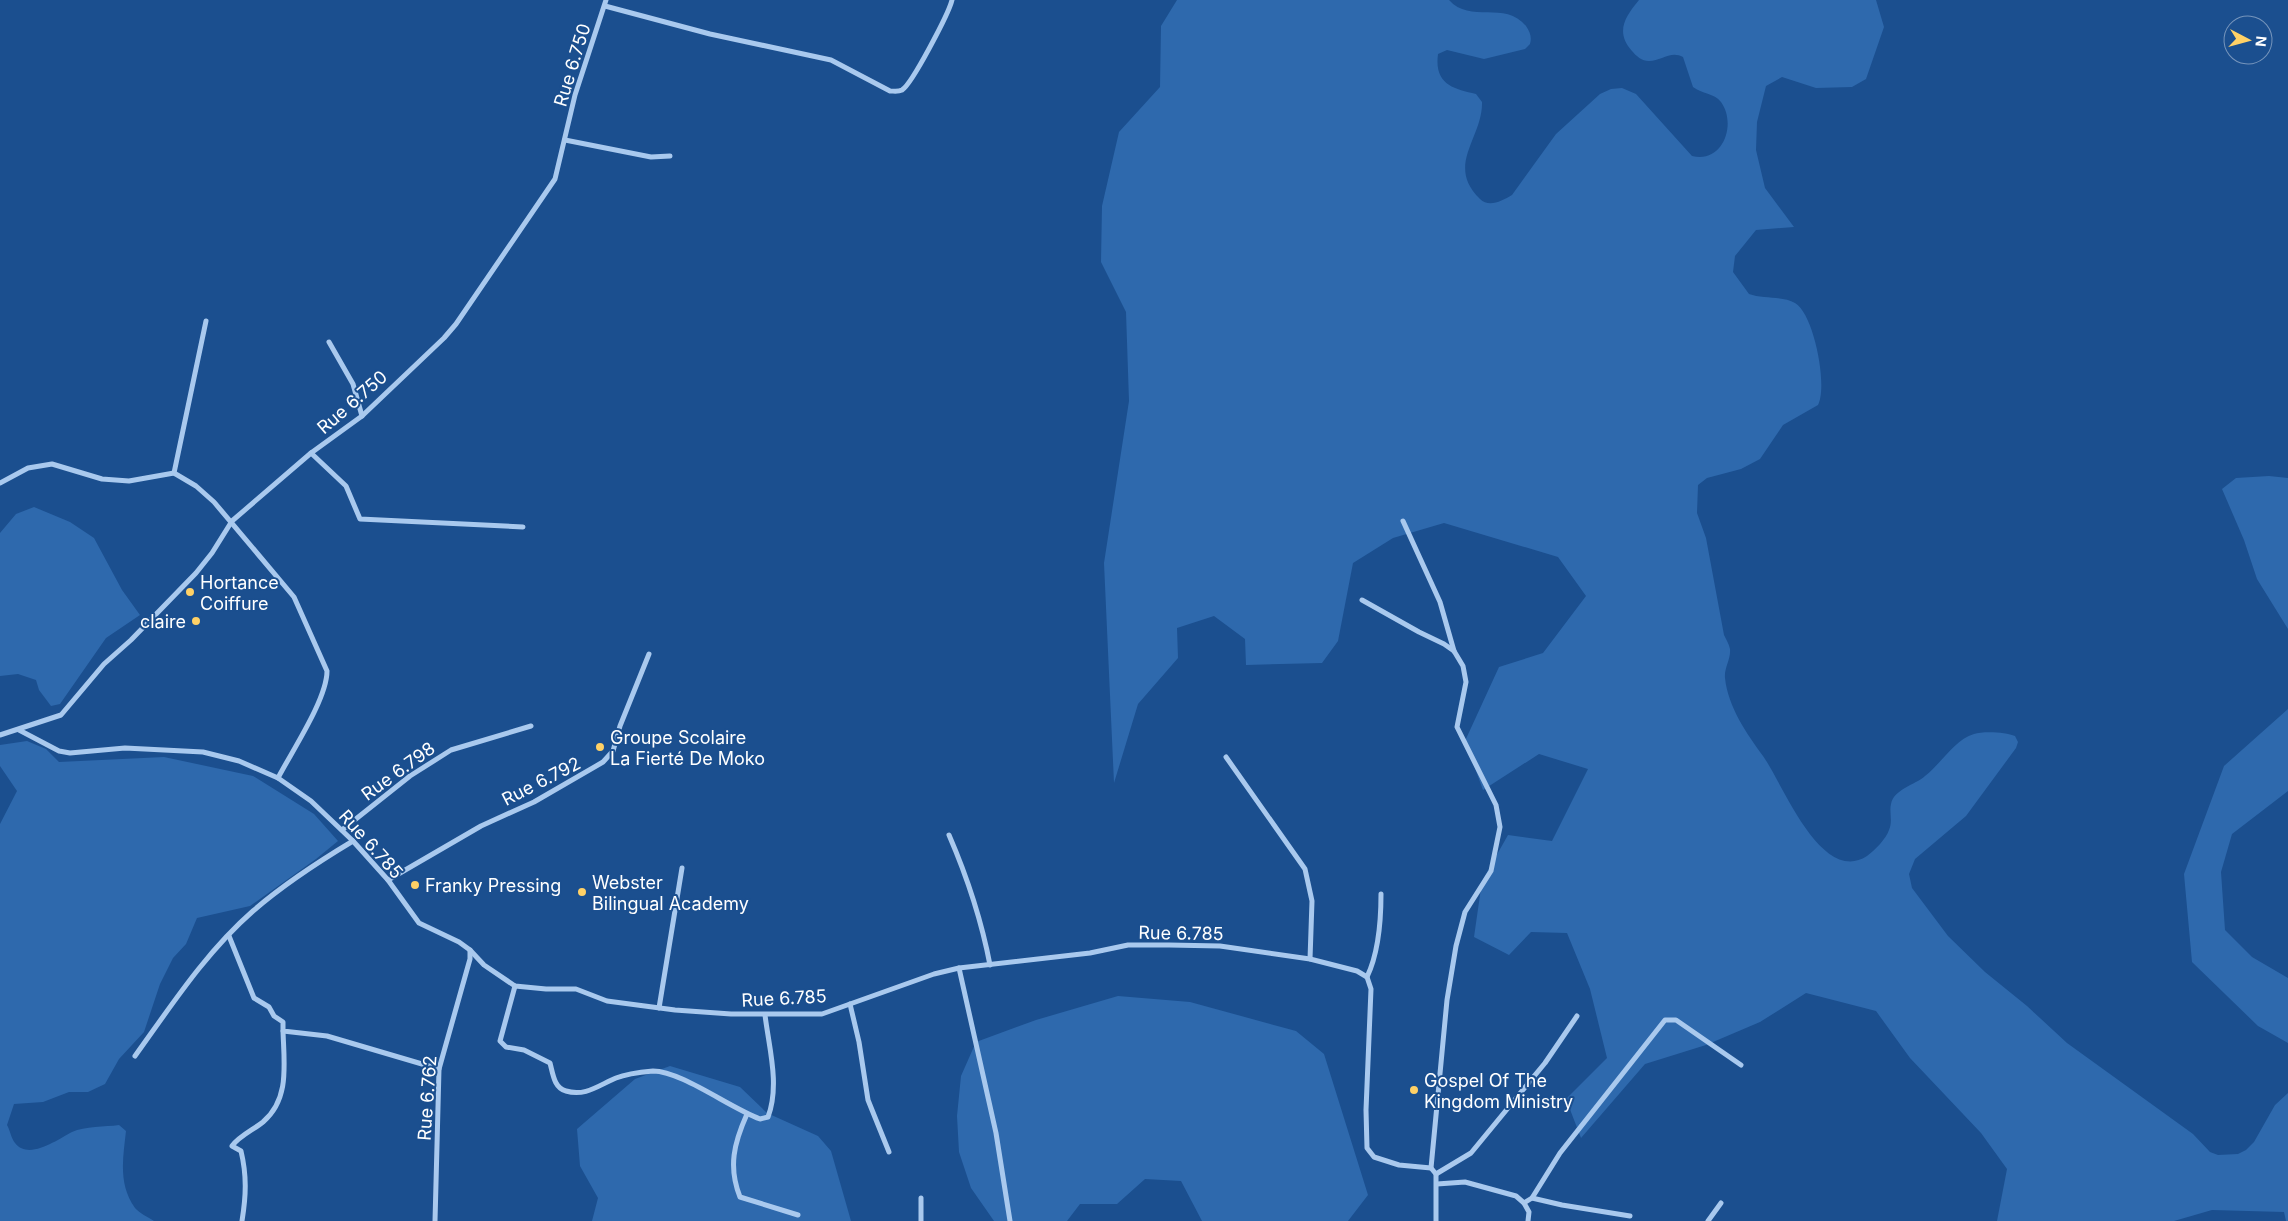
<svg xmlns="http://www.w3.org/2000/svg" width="2288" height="1221" font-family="Inter,sans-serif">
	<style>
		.green { fill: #2e69ad }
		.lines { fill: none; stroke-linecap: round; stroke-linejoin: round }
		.minor { stroke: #a9c9ee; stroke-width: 5 }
		.poi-dot { fill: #ffd166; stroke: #1b4f8f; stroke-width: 2 }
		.labels { text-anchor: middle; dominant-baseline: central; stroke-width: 4; stroke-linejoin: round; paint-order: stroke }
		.street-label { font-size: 18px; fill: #fff; stroke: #1b4f8f }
		.poi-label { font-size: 18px; fill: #fff; stroke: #1b4f8f; text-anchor: start }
	</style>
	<rect width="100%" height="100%" fill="#1b4f8f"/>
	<g class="green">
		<path d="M1177,0H1449C1470,24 1505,0 1526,26C1530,32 1532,37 1530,44L1525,49L1484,59L1447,50L1438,54C1434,84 1453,89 1476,94L1482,102C1483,138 1445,165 1480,199C1489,208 1502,201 1512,195L1556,134L1600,94L1611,89L1622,88L1636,94L1692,156C1723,164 1737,124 1721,102C1714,93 1702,94 1693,87L1683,57C1671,50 1661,61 1649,61C1642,61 1636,56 1632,51C1615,32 1625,17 1639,0H1876L1884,27L1866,79L1852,87L1816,88L1782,77L1766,86L1757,122L1756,150L1765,188L1794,227L1756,230L1735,256L1733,272L1749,294C1763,299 1783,296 1795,303C1814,314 1828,386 1818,405L1783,425L1760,459L1741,469L1707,478L1698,485L1697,513L1706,538L1724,635C1726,639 1729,644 1730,649C1731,659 1724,668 1725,678C1728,707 1747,734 1763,756C1782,782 1821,886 1867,856C1875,850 1886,839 1889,830C1893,821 1889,812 1891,804C1894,789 1915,785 1925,776C1941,764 1954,740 1974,734C1983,731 2006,732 2015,736L2018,742L2016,748L1966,816L1915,859L1909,874L1912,888L1948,936L1985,972L2027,1006L2067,1043L2193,1134L2210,1152L2218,1155L2238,1154L2246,1150L2254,1142L2275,1105L2288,1093V1221H2286L2284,1212L2212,1210L2174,1221H1997L2007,1169L1981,1133L1910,1058L1876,1011L1806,993L1760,1022L1706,1045L1645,1064L1581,1138L1566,1099L1607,1058L1590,989L1567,933L1531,932L1509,955L1474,937L1482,881L1508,835L1552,841L1588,769L1539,754L1483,790L1465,741L1499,667L1543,653L1586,596L1558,557L1444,523L1393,538L1353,563L1338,641L1322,663L1246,665L1245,639L1214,616L1177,628L1178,658L1138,704L1114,783L1104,563L1129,401L1126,312L1101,262L1102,206L1119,132L1160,87L1161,26Z"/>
		<path d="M2269,476L2288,478V629L2257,579L2244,540L2222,489L2236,478Z"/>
		<path d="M34,507L70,522L94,538L122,590L140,615L106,638L60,704L51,706L39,690L36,680L18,674L0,676V533L16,514Z"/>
		<path d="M2288,709V791L2232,834L2221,872L2225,930L2252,957L2288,978V1043L2258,1026L2192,962L2184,874L2224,766Z"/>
		<path d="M27,741L46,749L59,762L164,757L253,776L314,814L338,841L316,859L250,906L197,918L186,944L173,958L160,984L144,1032L119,1059L105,1084L88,1092H69L43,1102L14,1104L7,1125C10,1130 11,1138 15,1143C29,1161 58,1139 72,1132C85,1126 105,1127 119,1125L126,1131C123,1158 118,1184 135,1208C139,1213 148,1217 154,1221H0V824L17,791L0,766V745Z"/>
		<path d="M1118,996L1190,1002L1296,1031L1324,1054L1368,1195L1348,1221H1202L1181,1181L1145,1179L1117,1204H1080L1067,1221H994L971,1188L959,1152L957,1116L961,1076L976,1042L1036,1020Z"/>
		<path d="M670,1066L740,1087L767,1113L818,1136L831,1151L851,1221H592L598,1198L580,1166L577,1129L635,1079Z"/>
	</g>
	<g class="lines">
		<g class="minor">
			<path d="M605,6L710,34L831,60L890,91C894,91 898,92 902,90C912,84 949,13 952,0"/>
			<path d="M565,140L651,157L670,156"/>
			<path d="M329,342L353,384L362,416"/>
			<path d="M311,453L346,486L360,519L523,527"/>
			<path d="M174,473L206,321"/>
			<path d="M0,483L28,468L52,464L102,479L129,481L174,473L196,486L214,502L294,597L327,671C327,699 292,751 278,778"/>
			<path d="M1403,521L1440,602L1454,651"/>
			<path d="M1362,600L1419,632L1444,644L1454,651L1463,666L1466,682L1457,727L1496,805L1500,827L1491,871L1465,912L1456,946L1447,1000L1431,1168"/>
			<path d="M19,730L59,751L70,753L125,748L203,752L239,761L278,778L311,801L353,841L388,880L419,923L459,942L470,950L484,965L515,986L546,989H576L607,1001L675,1010L731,1014H822L934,974L959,968L1090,953L1128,945H1169L1220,946L1310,959L1357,971L1367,977L1371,989L1366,1110L1367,1148L1374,1157L1399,1165L1431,1168L1436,1174V1221"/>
			<path d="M0,735L61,715L104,664L131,640L196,573L212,553L232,521L311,453L362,416L444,338L456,324L555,179L575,95L606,0"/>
			<path d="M1226,757L1305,869L1312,901L1310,959"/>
			<path d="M342,830L410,776L451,750L531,726"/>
			<path d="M949,835C968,879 981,918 990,965"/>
			<path d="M388,880L481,826L534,802L603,762L613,751L620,726L649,654"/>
			<path d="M229,936L254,998L269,1007L274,1016L283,1022V1031L327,1036L439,1069"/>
			<path d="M959,968L996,1133L1010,1221"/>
			<path d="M1367,977C1379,952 1381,922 1381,894"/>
			<path d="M515,986L500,1041L506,1047L524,1050L550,1063C553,1074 554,1088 566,1091C585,1097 599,1085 616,1078C626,1074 642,1072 653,1071C681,1071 730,1108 760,1119L768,1117C780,1085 769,1048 765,1015"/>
			<path d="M850,1004L859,1042L868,1100L889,1152"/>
			<path d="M659,1008L682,868"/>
			<path d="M135,1056C171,1006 206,952 253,911C284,884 318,862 353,841"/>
			<path d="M747,1114C734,1143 728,1167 740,1197L798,1215"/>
			<path d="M1436,1174L1471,1153L1545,1063L1577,1016"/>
			<path d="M1437,1184L1465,1182L1516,1196L1524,1203L1529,1212L1528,1221"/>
			<path d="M921,1198V1221"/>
			<path d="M1532,1198L1562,1205L1630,1216"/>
			<path d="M1524,1203L1532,1198L1560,1153L1665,1020H1676L1741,1065"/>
			<path d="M242,1221C246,1196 247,1176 241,1151L232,1146C239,1136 253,1130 263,1122C290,1099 284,1064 283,1031"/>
			<path d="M435,1221L439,1069L470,959V950"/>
			<path d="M1708,1221L1721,1203"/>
		</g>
	</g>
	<g class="poi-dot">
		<circle cx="190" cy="592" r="5"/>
		<circle cx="196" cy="621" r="5"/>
		<circle cx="600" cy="747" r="5"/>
		<circle cx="415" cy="885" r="5"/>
		<circle cx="582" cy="892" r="5"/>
		<circle cx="1414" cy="1090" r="5"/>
	</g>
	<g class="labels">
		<g class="street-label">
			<text transform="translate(572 65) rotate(-73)">Rue 6.750</text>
			<text transform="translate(352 402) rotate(-41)">Rue 6.750</text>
			<text transform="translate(398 771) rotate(-36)">Rue 6.798</text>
			<text transform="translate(541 781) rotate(-27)">Rue 6.792</text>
			<text transform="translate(371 844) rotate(48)">Rue 6.785</text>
			<text transform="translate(1181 933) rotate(1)">Rue 6.785</text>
			<text transform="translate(784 998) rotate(-3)">Rue 6.785</text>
			<text transform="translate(427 1098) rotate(-86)">Rue 6.762</text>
		</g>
		<g class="poi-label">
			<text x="200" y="582">Hortance<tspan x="200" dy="21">Coiffure</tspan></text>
			<text x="186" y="621" text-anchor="end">claire</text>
			<text x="610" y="737">Groupe Scolaire<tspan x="610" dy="21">La Fierté De Moko</tspan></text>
			<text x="592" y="882">Webster<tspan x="592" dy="21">Bilingual Academy</tspan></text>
			<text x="425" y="885">Franky Pressing</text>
			<text x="1424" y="1080">Gospel Of The<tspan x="1424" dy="21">Kingdom Ministry</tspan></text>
		</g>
	</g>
	<g transform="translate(2248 40) rotate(96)"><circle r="24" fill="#1b4f8f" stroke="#7695bc"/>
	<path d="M0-4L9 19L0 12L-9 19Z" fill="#ffd166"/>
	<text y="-8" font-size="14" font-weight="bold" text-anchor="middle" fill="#ffffff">N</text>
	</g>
</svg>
